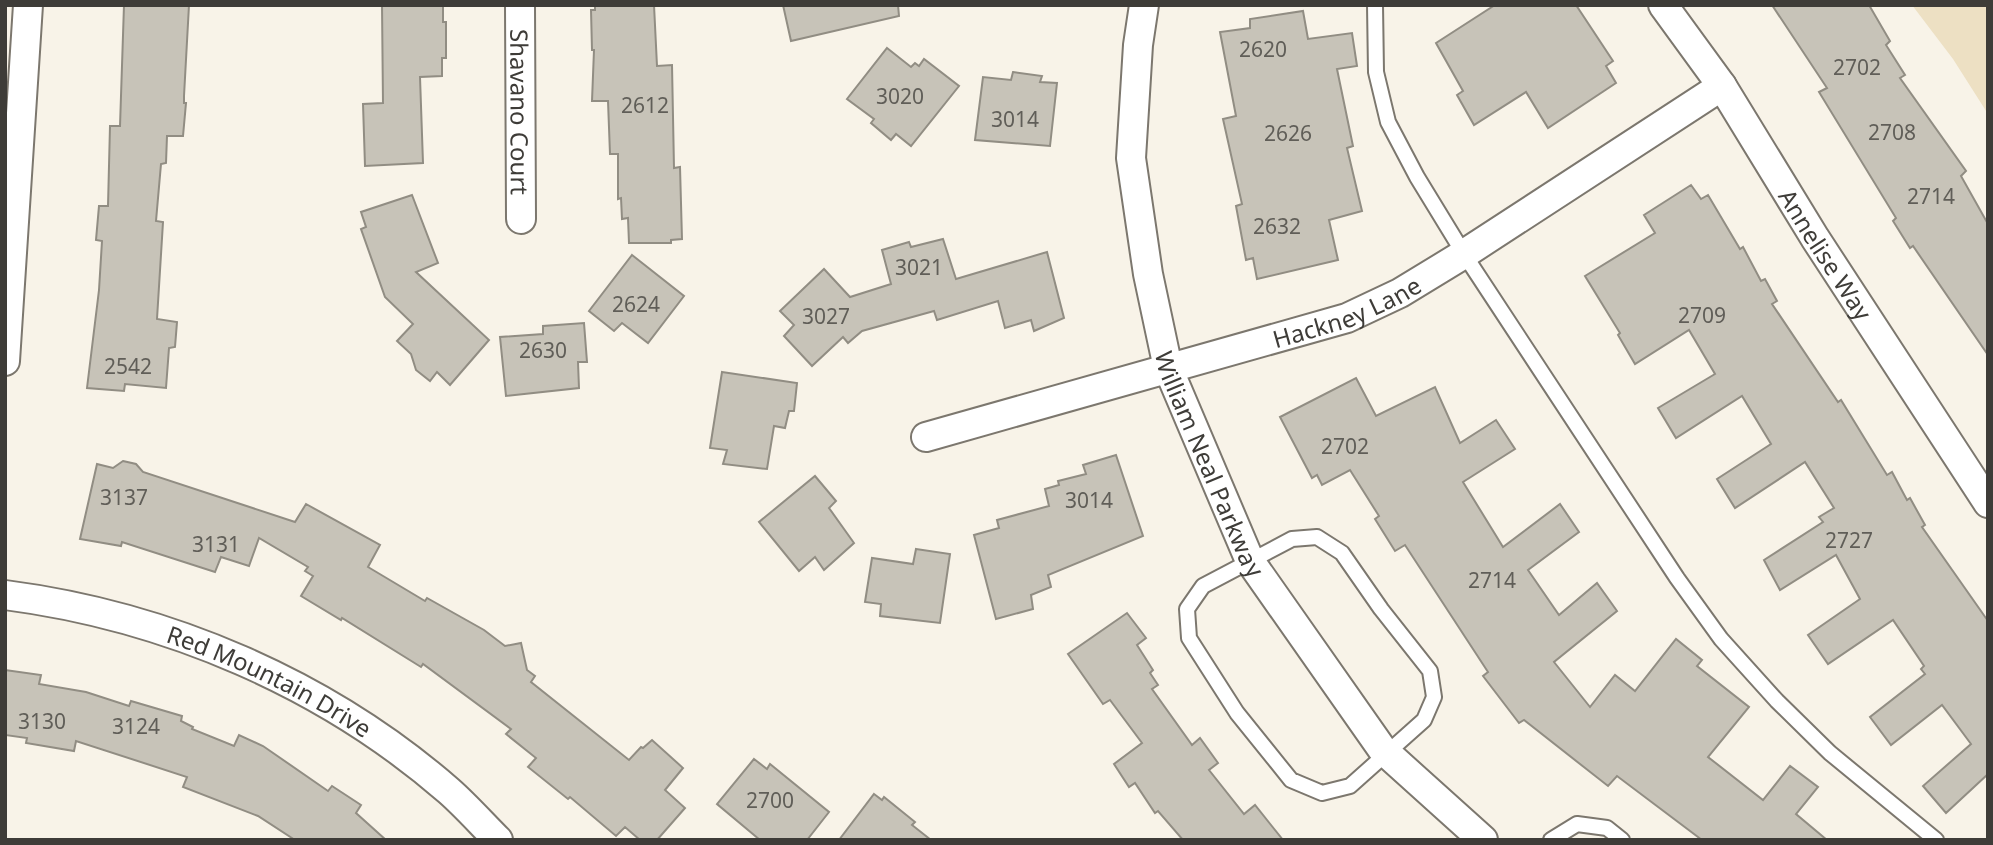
<svg xmlns="http://www.w3.org/2000/svg" width="1993" height="845" font-family="'Noto Sans',sans-serif">
	<style>
		.green { fill: #ede0c3 }
		.building { fill: #c7c3b8; stroke: #918d83; stroke-width: 2 }
		.lines { fill: none; stroke-linecap: round; stroke-linejoin: round }
		.lane-casing { stroke: #7c776e; stroke-width: 18 }
		.street-casing { stroke: #7c776e; stroke-width: 32 }
		.lane { stroke: #fff; stroke-width: 14 }
		.street { stroke: #fff; stroke-width: 28 }
		.labels { text-anchor: middle; dominant-baseline: central; stroke-width: 5; stroke-linejoin: round; paint-order: stroke }
		.number-label { font-size: 21px; fill: #605e58 }
		.street-label { font-size: 24px; fill: #3e3c38; stroke: #fff }
	</style>
	<rect width="100%" height="100%" fill="#f8f3e8"/>
	<path class="green" d="M1912,5H1988V114L1953,59Z"/>
	<g class="building">
		<path d="M124,5H189L184,96V103H186L183,136H167L166,163L161,164L156,221L163,222L157,319L177,322L175,347L169,348L166,388L125,384L124,391L87,388L99,290L102,241L96,240L99,206H108L110,126H120Z"/>
		<path d="M382,5H443V22H446V58H442V76L420,77L423,163L365,166L363,104L383,103Z"/>
		<path d="M595,5H654L657,66L672,65L674,168L680,167L682,239L671,240V243H629L628,218L622,219L621,198L618,199V154H610L608,101H592L594,50H592L591,10H595Z"/>
		<path d="M783,5H898L899,16L791,41Z"/>
		<path d="M1495,5H1576L1613,61L1606,66L1616,83L1548,128L1526,92L1474,125L1457,95L1463,91L1436,43Z"/>
		<path d="M1772,5H1869L1890,41L1886,45L1905,75L1900,78L1966,171L1961,176L1988,224V355L1913,246L1910,248L1893,221L1896,218L1819,92L1827,88Z"/>
		<path d="M1303,11L1308,39L1352,33L1357,66L1337,69L1353,146L1347,148L1362,211L1329,220L1338,260L1257,279L1253,258L1246,260L1236,206L1242,204L1223,119L1236,116L1220,32L1250,28V19Z"/>
		<path d="M887,48L911,67L915,63L919,66L924,59L959,86L911,146L896,134L891,140L871,123L874,119L847,99Z"/>
		<path d="M1013,72L1042,76L1040,82L1057,83L1050,146L975,140L983,77L1011,80Z"/>
		<path d="M1691,185L1701,199L1708,195L1740,249L1743,247L1761,281L1765,279L1777,301L1772,304L1838,402L1841,400L1887,475L1892,472L1907,500L1910,498L1925,525L1922,527L1988,621V774L1946,813L1923,786L1971,744L1942,705L1891,745L1870,717L1925,674L1921,669L1924,666L1893,620L1828,664L1808,635L1860,599L1836,555L1780,590L1764,560L1823,522L1819,517L1834,508L1805,462L1735,508L1717,479L1771,444L1742,396L1676,438L1658,408L1715,374L1689,330L1635,364L1618,335L1620,333L1585,276L1655,233L1644,215Z"/>
		<path d="M412,195L438,263L416,272L489,340L450,385L437,372L430,381L416,370L411,354L397,341L413,324L385,297L361,229L366,227L361,212Z"/>
		<path d="M943,239L956,279L1047,252L1064,318L1034,331L1031,320L1005,328L998,301L937,320L934,311L862,331L848,343L843,337L812,366L784,336L794,325L780,311L824,269L850,297L891,284L882,250L909,242L911,247Z"/>
		<path d="M632,255L684,296L648,343L622,323L614,331L589,311Z"/>
		<path d="M584,323L587,362H578L579,388L506,396L500,337L543,334V326Z"/>
		<path d="M722,372L797,383L794,411H789L785,428L774,426L767,469L723,464L727,450L710,448Z"/>
		<path d="M1356,378L1376,416L1435,387L1460,443L1496,420L1515,449L1463,482L1503,547L1560,504L1579,532L1528,570L1559,615L1597,583L1617,611L1554,662L1590,707L1615,675L1635,691L1676,639L1702,660L1697,666L1749,707L1708,757L1763,800L1790,766L1818,787L1796,814L1827,840H1702L1617,776L1608,786L1524,720L1519,723L1483,676L1488,672L1405,545L1395,551L1375,519L1379,516L1350,470L1322,485L1317,475L1312,478L1280,417Z"/>
		<path d="M1116,455L1143,536L1048,575L1051,587L1031,595L1033,609L996,619L974,535L999,528L997,520L1049,506L1045,489L1059,485L1058,481L1086,474L1083,465Z"/>
		<path d="M123,461L136,464L143,472L295,522L306,504L380,545L368,567L425,601L427,598L484,630L505,646L521,643L527,670L535,676L531,682L629,760L641,747L643,748L652,740L683,768L665,790L685,808L657,840H640L625,827L616,836L570,797L568,799L528,767L536,758L506,734L511,729L423,664L421,667L342,618L341,620L301,596L313,576L305,571L308,567L259,538L249,566L221,557L215,572L122,542L121,546L80,539L97,464L113,468Z"/>
		<path d="M815,476L836,501L829,508L854,543L824,570L815,557L799,571L759,522Z"/>
		<path d="M916,549L950,554L940,623L880,616L881,604L865,602L872,558L913,564Z"/>
		<path d="M1127,613L1146,638L1137,645L1153,670L1150,673L1158,685L1152,689L1192,745L1200,738L1218,763L1209,770L1244,814L1255,805L1283,840H1183L1158,811L1155,813L1135,783L1129,787L1114,764L1142,743L1110,700L1103,704L1068,654Z"/>
		<path d="M5,670L41,675L39,684L86,692L129,706L131,701L182,716L181,721L193,727L192,729L234,746L239,735L263,746L328,791L332,786L361,805L356,813L386,840H295L258,816L183,787L187,777L76,741L74,751L26,743L27,738L5,735Z"/>
		<path d="M754,759L767,769L770,764L829,812L807,840H760L717,804Z"/>
		<path d="M874,794L882,800L884,797L915,822L912,825L931,840H839Z"/>
	</g>
	<g class="lines">
		<defs>
			<g id="lane">
				<path d="M1375,5L1376,72L1388,122L1417,177L1464,254L1677,578L1721,639L1777,701L1830,753L1936,840"/>
				<path d="M1317,537L1342,553L1381,609L1430,671L1434,697L1424,720L1350,786L1322,793L1291,780L1237,713L1189,638L1187,609L1203,586L1292,539Z"/>
				<path d="M1551,840L1577,824L1607,828L1622,840"/>
			</g>
			<g id="street">
				<path id="s1" d="M520,5L521,219"/>
				<path id="s2" d="M1144,5L1138,45L1131,158L1148,274L1168,368L1250,561L1382,749L1483,840"/>
				<path id="s3" d="M1663,5L1722,86L1815,238L1988,503"/>
				<path d="M5,361L28,5"/>
				<path id="s4" d="M926,437L1347,318L1400,293L1464,254L1722,86"/>
				<path id="s5" d="M5,595C167,616 325,683 449,791C466,806 481,823 498,840"/>
			</g>
		</defs>
		<use href="#lane" class="lane-casing"/>
		<use href="#street" class="street-casing"/>
		<use href="#lane" class="lane"/>
		<use href="#street" class="street"/>
	</g>
	<g class="labels">
		<g class="number-label">
			<text x="1263" y="49">2620</text>
			<text x="1857" y="67">2702</text>
			<text x="900" y="96">3020</text>
			<text x="645" y="105">2612</text>
			<text x="1015" y="119">3014</text>
			<text x="1892" y="132">2708</text>
			<text x="1288" y="133">2626</text>
			<text x="1931" y="196">2714</text>
			<text x="1277" y="226">2632</text>
			<text x="919" y="267">3021</text>
			<text x="636" y="304">2624</text>
			<text x="1702" y="315">2709</text>
			<text x="826" y="316">3027</text>
			<text x="543" y="350">2630</text>
			<text x="128" y="366">2542</text>
			<text x="1345" y="446">2702</text>
			<text x="124" y="497">3137</text>
			<text x="1089" y="500">3014</text>
			<text x="1849" y="540">2727</text>
			<text x="216" y="544">3131</text>
			<text x="1492" y="580">2714</text>
			<text x="42" y="721">3130</text>
			<text x="136" y="726">3124</text>
			<text x="770" y="800">2700</text>
		</g>
		<g class="street-label">
			<text stroke="none"><textPath href="#s1" startOffset="107">Shavano Court</textPath></text>
			<text stroke="none"><textPath href="#s3" startOffset="298">Annelise Way</textPath></text>
			<text stroke="none"><textPath href="#s4" startOffset="439">Hackney Lane</textPath></text>
			<text stroke="none"><textPath href="#s2" startOffset="471">William Neal Parkway</textPath></text>
			<text stroke="none"><textPath href="#s5" startOffset="280">Red Mountain Drive</textPath></text>
		</g>
	</g>
	<rect width="1993" height="845" fill="none" stroke="#3e3c38" stroke-width="14"/>
</svg>
